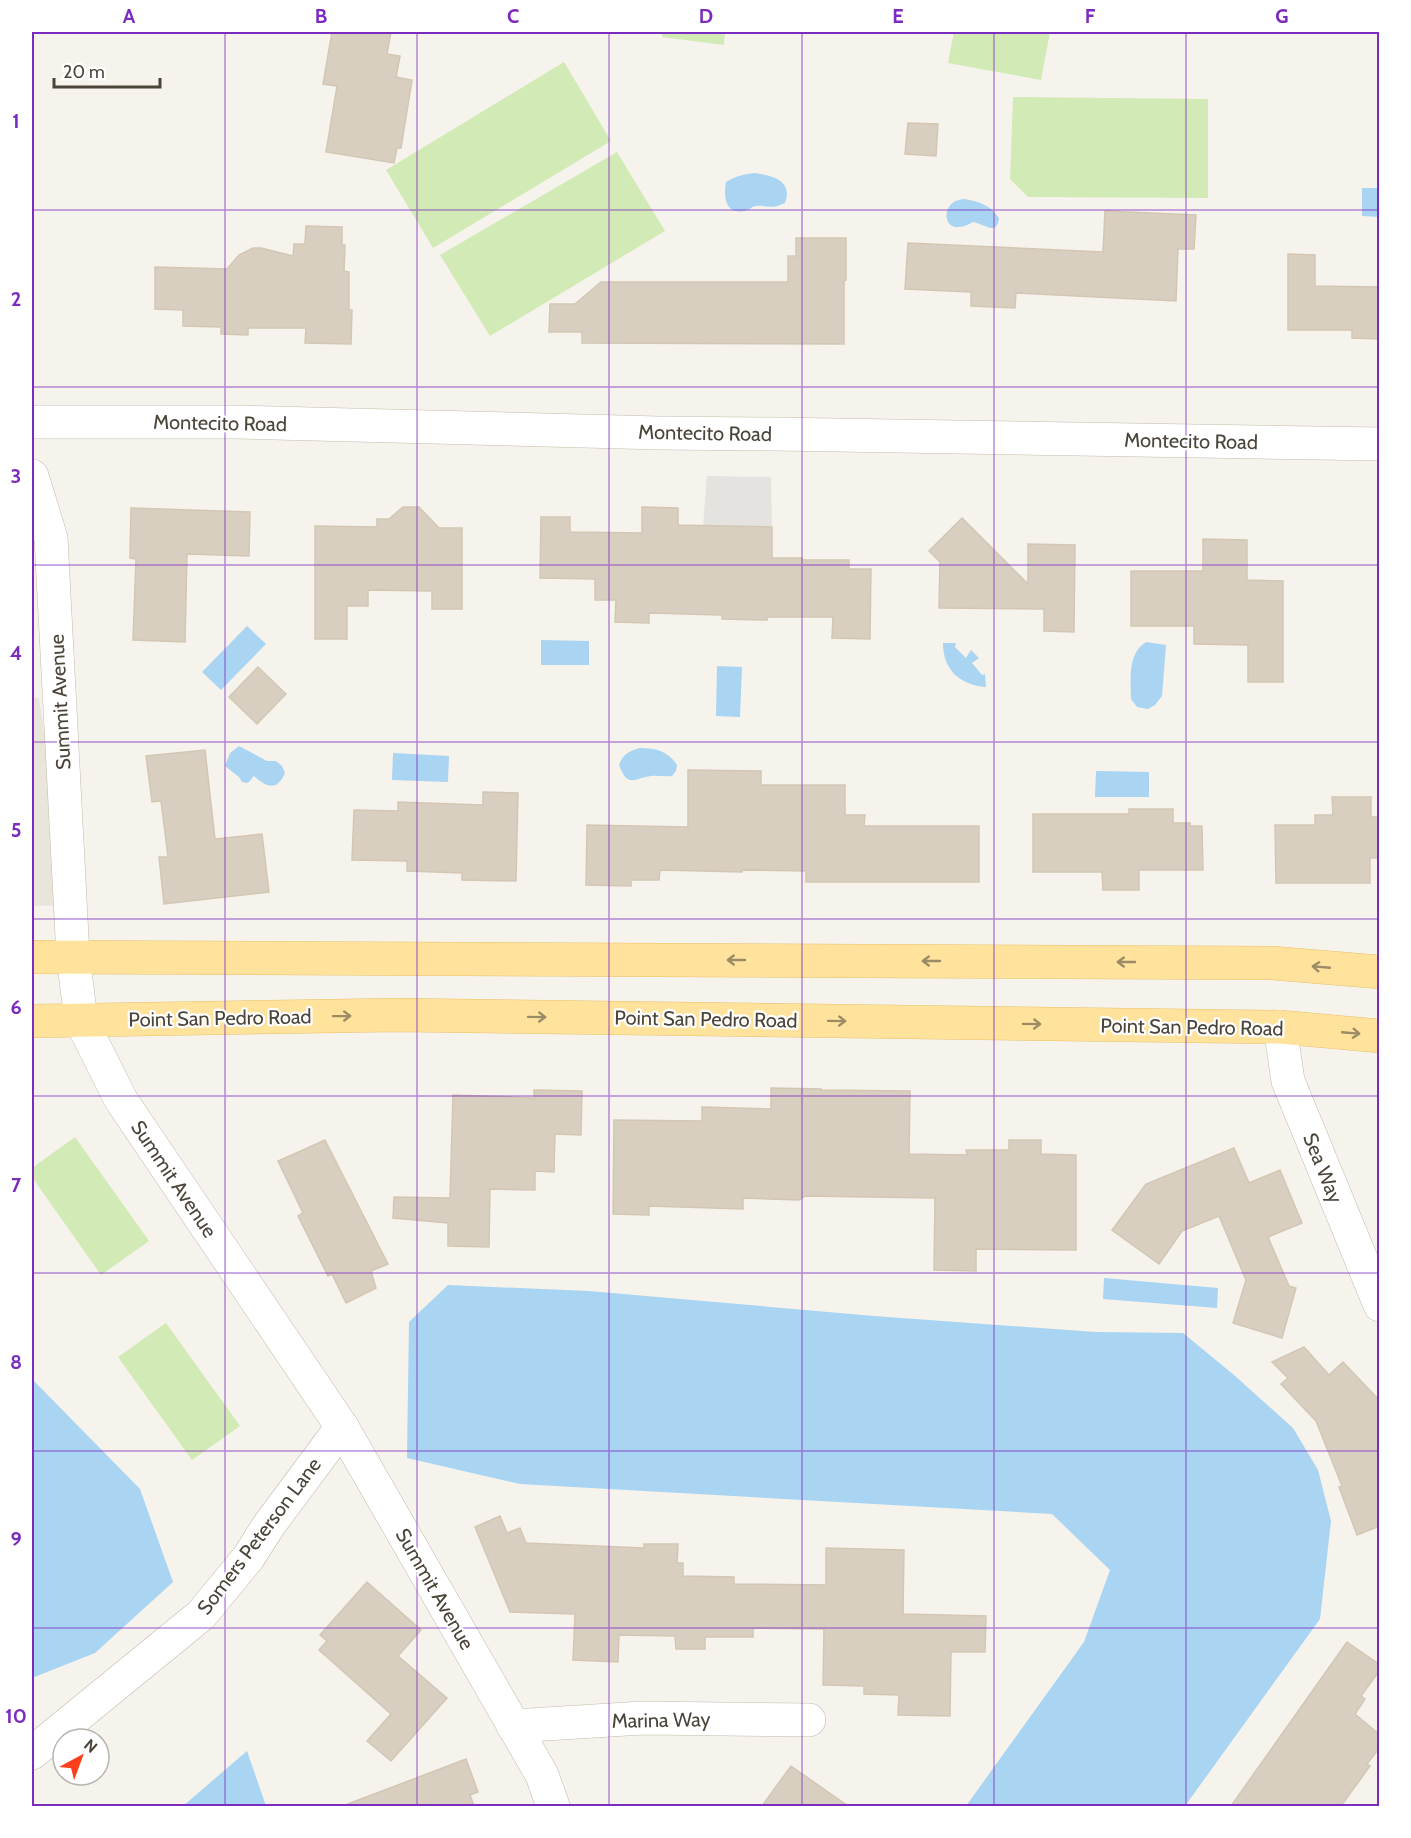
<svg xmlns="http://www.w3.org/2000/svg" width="1411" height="1838" font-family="Cabin,sans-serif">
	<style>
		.residential { fill: #eae5da }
		.green { fill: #d2eab5 }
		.parking { fill: #e5e3e0 }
		.water { fill: #a9d4f2 }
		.building { fill: #d8cfc1; stroke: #d3c7b4; stroke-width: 1.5 }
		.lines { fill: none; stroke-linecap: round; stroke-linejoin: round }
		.minor-casing { stroke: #c2bbae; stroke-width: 34 }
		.major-casing { stroke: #e6c16a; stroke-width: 34 }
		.minor { stroke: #fff; stroke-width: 33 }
		.major { stroke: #ffe39c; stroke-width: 33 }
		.oneway { stroke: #9c8c66 }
		.grid { fill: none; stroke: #7b2cbf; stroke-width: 1.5; stroke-opacity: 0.55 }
		.labels { text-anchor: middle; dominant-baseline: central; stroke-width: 4.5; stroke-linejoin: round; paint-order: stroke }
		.street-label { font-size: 20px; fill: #4b4439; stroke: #fff }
		.neatline { fill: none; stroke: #7b2cbf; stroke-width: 2 }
		.grid-label { font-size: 20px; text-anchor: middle; font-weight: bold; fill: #7b2cbf }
	</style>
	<rect width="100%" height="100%" fill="#f6f3ec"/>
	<path class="residential" d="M32,697L39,698L70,905L32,906Z"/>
	<g class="green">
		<path d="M662,32H725L724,45L662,37Z"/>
		<path d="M954,32H1050L1041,80L948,63Z"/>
		<path d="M564,62L611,141L433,248L386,170Z"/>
		<path d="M1013,97L1208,99V198L1028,197L1010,179Z"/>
		<path d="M617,152L665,231L490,336L440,255Z"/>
		<path d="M75,1137L149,1241L101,1275L32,1177V1168Z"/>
		<path d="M166,1323L240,1426L192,1460L118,1357Z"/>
	</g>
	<path class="parking" d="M707,476L771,477L772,527L703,526Z"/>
	<g class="water">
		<path d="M755,173C774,176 793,181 785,203C770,210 769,205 756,206C749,207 754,208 747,210C726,217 723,198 726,182C736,176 744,174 755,173Z"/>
		<path d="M1362,188H1379V217L1362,216Z"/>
		<path d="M963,199C979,201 990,205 999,218C997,237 983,223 973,222C969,224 964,227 959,227C944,229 943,208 954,202C954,201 963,199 963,199Z"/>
		<path d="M247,626L266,644L221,690L202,672Z"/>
		<path d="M541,640L589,641V665H541Z"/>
		<path d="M1146,642L1166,645L1162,696L1155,705L1148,709L1137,707L1131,699C1131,679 1127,654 1146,642Z"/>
		<path d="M943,643H956L955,647L966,658L971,650L979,658L972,663L982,675L985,674L986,687C960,685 943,670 943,643Z"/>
		<path d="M717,666L742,667L740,717L716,716Z"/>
		<path d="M239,746L267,761H276L282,766L285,773C277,792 266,787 254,776L248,783L242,782L239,777L225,766L230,753Z"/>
		<path d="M640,748C656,748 668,751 677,765L676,771L672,776C665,777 658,775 651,776C634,778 628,789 619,765C623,754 629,751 640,748Z"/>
		<path d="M393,753L449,756L448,782L392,780Z"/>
		<path d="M1096,771L1149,772V797H1095Z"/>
		<path d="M1104,1278L1218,1288L1217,1308L1103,1299Z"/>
		<path d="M448,1285L589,1291L874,1316L1096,1332L1183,1333L1234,1375L1293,1428L1318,1470L1331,1521L1320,1619L1185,1806H966L1084,1642L1110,1570L1052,1514L520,1484L407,1458L409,1322Z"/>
		<path d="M32,1379L140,1489L173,1582L95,1653L32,1678Z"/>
		<path d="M247,1751L266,1806H183Z"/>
	</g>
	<g class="building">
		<path d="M332,32H391L387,54L400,56L396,77L412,80L401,148H397L394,163L326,152L337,86L323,84Z"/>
		<path d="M908,123L938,124L936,156L905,154Z"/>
		<path d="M1105,211L1196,215L1194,249H1178L1176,301L1016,293L1015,308L971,306V292L905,289L908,243L1103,252Z"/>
		<path d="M306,226L342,227V245H345L344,271L349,272V310H352L351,344L305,343L306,328H248V335L221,334V327L183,326V310L155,309V267L227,269L239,255L253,248H261L293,256L294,244H305Z"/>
		<path d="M796,238H846V280L844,281V344L582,343V332H549L550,304H575L601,282H788V256H796Z"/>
		<path d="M1288,254L1315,255V286L1380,287V339L1352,338V330H1288Z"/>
		<path d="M403,507H419L439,528H462V609H432V591L368,590V606H347V639H315V526L377,527V519H389Z"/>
		<path d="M642,507L678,508V525L772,527V558H802V560H849V569H871L870,639L832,638L833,617H768L767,620L722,619V615L649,613V623L615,622L616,600H595V579L540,578L541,517H570V532L642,533Z"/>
		<path d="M131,508L250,512L249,556L187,554L185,642L133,640L136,559L130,558Z"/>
		<path d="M962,518L1028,584V544L1075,545L1074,632L1044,631V609L939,608L940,562L929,551Z"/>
		<path d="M1203,539L1247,540V580L1283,581V682H1248V645L1194,644V626H1131V571H1203Z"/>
		<path d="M258,667L286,694L257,724L229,697Z"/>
		<path d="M205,750L215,839L262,834L269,892L164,904L159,857H168L161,801L152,802L146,756Z"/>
		<path d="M688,770L761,771V785H845V815H865L864,826H979V882H806V871L742,870V872L660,870L659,880H631V886L586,885L587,825L688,827Z"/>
		<path d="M483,792L518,793L516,881L462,880V873L407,871V861L352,860L354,810L398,811V802L483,805Z"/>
		<path d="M1332,797H1371V817H1380V858H1370V883H1276L1275,825H1315V815H1333Z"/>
		<path d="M1129,809H1173V823H1190V826H1202L1203,870H1139V890H1103L1102,872H1033V814H1129Z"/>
		<path d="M771,1088L821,1089V1090L910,1091L909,1154L967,1155L966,1150H1009V1140H1041V1154L1076,1155V1250L976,1249V1271L934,1270L935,1198L805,1196L799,1200L743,1198V1209L649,1206V1215L613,1214L614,1120L702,1121V1107L771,1109Z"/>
		<path d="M534,1090L582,1091L581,1135L555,1134L554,1172L535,1171V1190L490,1189L489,1247L448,1246V1223L393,1218L394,1197L450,1198L453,1095L534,1098Z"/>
		<path d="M325,1140L388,1264L371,1271L376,1288L346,1303L332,1274L328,1276L298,1216L303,1213L278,1161Z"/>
		<path d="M1234,1148L1249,1183L1280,1170L1302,1223L1268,1237L1289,1286L1296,1288L1282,1338L1233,1323L1246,1280L1219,1216L1182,1231L1159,1264L1112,1230L1146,1184Z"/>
		<path d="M1304,1347L1329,1375L1343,1362L1380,1401V1526L1357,1535L1339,1487L1342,1486L1316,1421L1281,1384L1288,1378L1272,1362Z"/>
		<path d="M500,1516L507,1533L520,1528L526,1543L644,1548V1544H678L677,1563H683V1576L734,1577V1584L826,1585V1548L904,1550L903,1614L986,1616L985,1652H951L950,1716L898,1715L899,1695L864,1694V1686L823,1685L824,1629L753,1628V1637H705V1649H676L675,1636L619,1635L618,1662L573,1660L575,1614L510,1612L475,1527Z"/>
		<path d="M367,1582L421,1630L398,1656L447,1698L391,1761L367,1741L391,1714L319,1650L327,1641L320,1635Z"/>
		<path d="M1347,1642L1380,1665V1670L1361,1696L1365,1699L1355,1714L1380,1735V1747L1367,1764L1370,1766L1341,1806H1231Z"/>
		<path d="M466,1759L478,1792L470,1795L474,1806H349L348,1804Z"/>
		<path d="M791,1766L848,1806H762Z"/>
	</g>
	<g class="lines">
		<defs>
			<g id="minor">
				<path d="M32,422H237L659,433L776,434L1380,444"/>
				<path d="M32,476L51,538L73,956L81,1020L121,1100L342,1427L542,1775L553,1806"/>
				<path d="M1280,1027L1288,1081L1380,1305"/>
				<path d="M513,1726L643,1718L809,1720"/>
				<path d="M32,1753L201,1615L248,1558L269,1525L342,1427"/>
			</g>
			<g id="major">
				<path d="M32,957L1272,963L1380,972"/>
				<path d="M32,1021L397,1015L1280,1027L1380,1036"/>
			</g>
		</defs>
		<use href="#minor" class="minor-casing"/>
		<use href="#major" class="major-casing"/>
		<use href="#minor" class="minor"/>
		<use href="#major" class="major"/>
	</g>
	<defs><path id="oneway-shaft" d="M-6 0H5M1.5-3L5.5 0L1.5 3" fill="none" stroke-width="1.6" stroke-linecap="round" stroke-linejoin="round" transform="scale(1.5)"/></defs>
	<g class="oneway">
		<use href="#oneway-shaft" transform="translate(736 960) rotate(-180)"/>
		<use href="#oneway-shaft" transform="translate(931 961) rotate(-180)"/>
		<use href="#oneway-shaft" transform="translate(1126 962) rotate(-180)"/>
		<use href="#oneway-shaft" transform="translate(1321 967) rotate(-175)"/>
		<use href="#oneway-shaft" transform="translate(342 1016) rotate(-1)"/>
		<use href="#oneway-shaft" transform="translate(537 1017) rotate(1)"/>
		<use href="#oneway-shaft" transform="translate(837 1021) rotate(1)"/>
		<use href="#oneway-shaft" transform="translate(1032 1024) rotate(1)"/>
		<use href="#oneway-shaft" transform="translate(1351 1033) rotate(5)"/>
	</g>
	<path class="grid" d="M225,32V1806M417,32V1806M609,32V1806M802,32V1806M994,32V1806M1186,32V1806M32,210H1380M32,387H1380M32,565H1380M32,742H1380M32,919H1380M32,1096H1380M32,1273H1380M32,1451H1380M32,1628H1380"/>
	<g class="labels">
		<g class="street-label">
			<text transform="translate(220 423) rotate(1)">Montecito Road</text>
			<text transform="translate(705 433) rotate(1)">Montecito Road</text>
			<text transform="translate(1191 441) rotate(1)">Montecito Road</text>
			<text transform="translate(60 702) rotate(-93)">Summit Avenue</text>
			<text transform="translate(220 1018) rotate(-1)">Point San Pedro Road</text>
			<text transform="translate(706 1019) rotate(1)">Point San Pedro Road</text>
			<text transform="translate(1192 1027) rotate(1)">Point San Pedro Road</text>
			<text transform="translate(1323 1168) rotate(68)">Sea Way</text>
			<text transform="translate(174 1179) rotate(56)">Summit Avenue</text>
			<text transform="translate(259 1536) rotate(-53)">Somers Peterson Lane</text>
			<text transform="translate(435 1589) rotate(60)">Summit Avenue</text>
			<text transform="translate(661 1720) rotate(-1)">Marina Way</text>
		</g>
	</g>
	<rect width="1411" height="1838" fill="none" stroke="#ffffff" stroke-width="66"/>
	<g transform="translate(81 1757) rotate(41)"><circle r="28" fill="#ffffff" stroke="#b7b4b0" stroke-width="1.5"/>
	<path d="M0-4.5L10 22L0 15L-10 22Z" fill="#fc3f1d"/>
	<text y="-9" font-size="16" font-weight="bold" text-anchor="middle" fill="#4b4439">N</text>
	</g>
	<path d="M54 78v9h106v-9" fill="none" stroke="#4b4439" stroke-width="3"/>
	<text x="63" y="78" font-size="18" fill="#4b4439" stroke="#ffffff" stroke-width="4.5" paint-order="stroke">20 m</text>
	<rect x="33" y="33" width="1345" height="1772" class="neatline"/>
	<g class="grid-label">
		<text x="129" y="23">A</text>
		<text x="321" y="23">B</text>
		<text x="513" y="23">C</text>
		<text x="706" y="23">D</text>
		<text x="898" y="23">E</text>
		<text x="1090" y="23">F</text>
		<text x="1282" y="23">G</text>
		<text x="16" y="128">1</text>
		<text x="16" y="306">2</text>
		<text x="16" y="483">3</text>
		<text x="16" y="660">4</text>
		<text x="16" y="837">5</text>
		<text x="16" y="1014">6</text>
		<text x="16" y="1192">7</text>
		<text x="16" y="1369">8</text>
		<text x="16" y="1546">9</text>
		<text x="16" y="1723">10</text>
	</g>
</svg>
